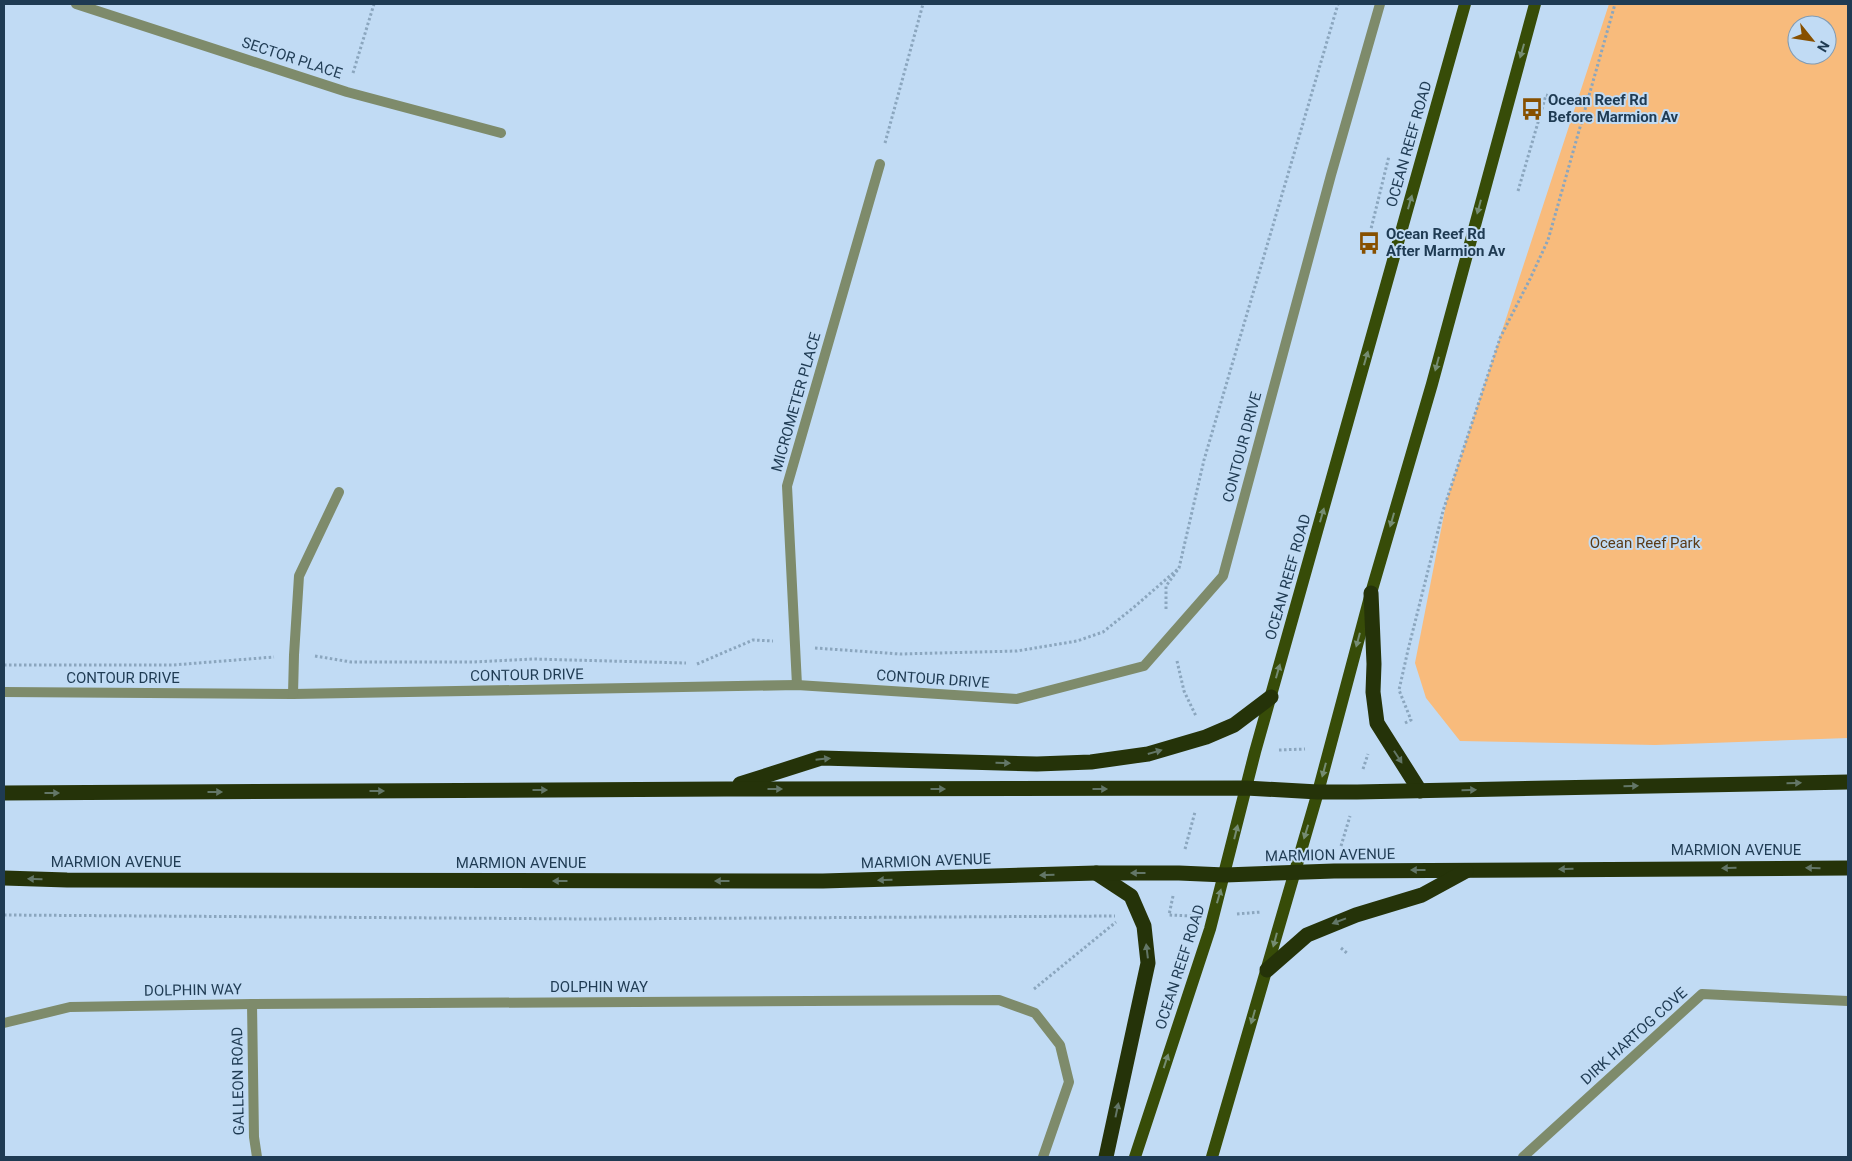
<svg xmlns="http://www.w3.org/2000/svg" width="1852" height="1161" font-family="Roboto,sans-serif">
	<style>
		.green { fill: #f8bb7c; fill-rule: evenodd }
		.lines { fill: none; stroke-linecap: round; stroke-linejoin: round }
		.path { stroke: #8ba6be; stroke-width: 3; stroke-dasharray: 2.5 2.5; stroke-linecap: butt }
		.street { stroke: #7e8b6b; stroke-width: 10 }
		.primary { stroke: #374c08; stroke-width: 12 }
		.highway { stroke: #253309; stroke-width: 15 }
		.oneway { fill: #758c72 }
		.oneway2 { fill: #637667 }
		.labels { text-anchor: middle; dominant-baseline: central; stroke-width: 4; stroke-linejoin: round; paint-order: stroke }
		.street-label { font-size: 15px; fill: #1f3b53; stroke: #c1dbf4 }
		.poi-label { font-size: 15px; font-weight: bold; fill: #1f3b53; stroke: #c1dbf4; text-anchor: start }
		.park-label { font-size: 15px; fill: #5b3b17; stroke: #c1dbf4 }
	</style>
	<rect width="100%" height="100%" fill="#c1dbf4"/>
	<path class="green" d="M1609,4H1848V738L1655,745L1460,741L1426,698L1415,663L1447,499ZM1797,25H1827V55H1797Z"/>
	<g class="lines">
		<g class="path">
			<path d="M353,73L374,4"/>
			<path d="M885,143L923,4"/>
			<path d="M1518,191L1546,95L1586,105"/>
			<path d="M1370,233L1389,156"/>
			<path d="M1166,609V586L1179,568L1204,460L1338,4"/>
			<path d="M815,648L900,654L1017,651L1077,641L1103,632L1133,608L1179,568"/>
			<path d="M315,656L351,662H473L533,659L686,663"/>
			<path d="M1177,661L1184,691L1196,716"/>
			<path d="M697,664L753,640L773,641"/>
			<path d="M4,665H173L274,657"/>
			<path d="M1405,723L1411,720L1399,690L1408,650L1443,511L1500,338L1530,279L1548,240L1615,4"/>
			<path d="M1279,750L1305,749"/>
			<path d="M1363,769L1368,754"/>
			<path d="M1341,846L1350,816"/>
			<path d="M1185,849L1195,812"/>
			<path d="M1173,896L1169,915L1191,916"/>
			<path d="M1237,914L1261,912"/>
			<path d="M4,915L589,919L1115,916"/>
			<path d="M1341,948L1348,954"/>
			<path d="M1034,989L1116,922"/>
		</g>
		<g class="street">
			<path d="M76,4L347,92L501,133"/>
			<path d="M797,685L787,486L880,164"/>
			<path d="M4,692L293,694L797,685L1017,699L1144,666L1223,576L1331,175L1380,4"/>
			<path d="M293,694L294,655L299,576L339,492"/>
			<path d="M252,1004L254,1137L257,1157"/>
			<path d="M4,1023L70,1007L252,1004L999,1000L1035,1013L1060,1045L1069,1082L1043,1157"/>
			<path d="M1523,1157L1702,994L1848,1001"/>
		</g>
		<g class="primary">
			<path d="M1135,1157L1210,929L1255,752L1465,4"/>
			<path d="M1212,1157L1318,792L1371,593L1432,384L1535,4"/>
		</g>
		<g class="highway">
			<path d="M1371,593L1374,664L1373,692L1377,723L1420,791"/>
			<path d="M740,784L821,758L1037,764L1091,762L1148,754L1206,737L1234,725L1271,697"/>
			<path d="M4,793L726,789L1246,788L1318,792H1357L1848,782"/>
			<path d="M1096,873L1131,896L1144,926L1148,963L1106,1157"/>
			<path d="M4,878L67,880L823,881L1096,873H1179L1225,875L1334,871L1848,868"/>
			<path d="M1267,970L1307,935L1356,915L1422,895L1466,871"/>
		</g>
	</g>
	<defs><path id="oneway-solid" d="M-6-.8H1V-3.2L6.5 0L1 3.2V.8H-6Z" transform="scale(1.25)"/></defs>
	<g class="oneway">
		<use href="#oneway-solid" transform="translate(1522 51) rotate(106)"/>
		<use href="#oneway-solid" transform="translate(1410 202) rotate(-74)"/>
		<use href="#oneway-solid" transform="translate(1479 207) rotate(105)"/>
		<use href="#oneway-solid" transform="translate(1366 358) rotate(-74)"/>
		<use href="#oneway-solid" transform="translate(1437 364) rotate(105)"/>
		<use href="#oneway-solid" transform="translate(1322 515) rotate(-74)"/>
		<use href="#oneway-solid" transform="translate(1392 520) rotate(106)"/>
		<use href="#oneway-solid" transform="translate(1358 640) rotate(105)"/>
		<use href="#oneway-solid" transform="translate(1278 671) rotate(-74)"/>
		<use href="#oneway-solid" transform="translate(1324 770) rotate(105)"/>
		<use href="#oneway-solid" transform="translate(1236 832) rotate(-76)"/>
		<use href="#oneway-solid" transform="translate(1306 832) rotate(107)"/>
		<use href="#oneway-solid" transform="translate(1219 896) rotate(-74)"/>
		<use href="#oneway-solid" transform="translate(1275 940) rotate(105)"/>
		<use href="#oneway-solid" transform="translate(1253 1017) rotate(106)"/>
		<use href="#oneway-solid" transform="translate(1166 1061) rotate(-72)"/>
	</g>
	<g class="oneway2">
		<use href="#oneway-solid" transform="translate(1155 752) rotate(-16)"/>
		<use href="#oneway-solid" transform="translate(1398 757) rotate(57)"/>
		<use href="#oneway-solid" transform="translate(823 759) rotate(-6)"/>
		<use href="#oneway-solid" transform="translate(1003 763) rotate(2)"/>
		<use href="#oneway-solid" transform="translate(1794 783) rotate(-1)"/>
		<use href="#oneway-solid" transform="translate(1631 786) rotate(-1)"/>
		<use href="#oneway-solid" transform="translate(775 789)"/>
		<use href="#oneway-solid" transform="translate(938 789)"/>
		<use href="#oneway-solid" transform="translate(1100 789)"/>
		<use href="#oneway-solid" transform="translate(540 790)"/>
		<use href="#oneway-solid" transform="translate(1469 790) rotate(-1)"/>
		<use href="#oneway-solid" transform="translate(377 791)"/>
		<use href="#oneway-solid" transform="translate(215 792)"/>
		<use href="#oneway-solid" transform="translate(52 793)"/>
		<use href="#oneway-solid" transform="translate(1729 868) rotate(179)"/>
		<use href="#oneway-solid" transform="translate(1813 868) rotate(-179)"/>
		<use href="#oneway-solid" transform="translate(1566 869) rotate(179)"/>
		<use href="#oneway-solid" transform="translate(1418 870) rotate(180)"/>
		<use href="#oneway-solid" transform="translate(1138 873) rotate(180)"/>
		<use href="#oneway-solid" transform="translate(1047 875) rotate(178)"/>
		<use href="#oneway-solid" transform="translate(35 879) rotate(-178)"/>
		<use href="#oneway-solid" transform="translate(885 880) rotate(178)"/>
		<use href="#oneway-solid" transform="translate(560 881) rotate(-180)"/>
		<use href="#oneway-solid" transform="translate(722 881) rotate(-180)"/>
		<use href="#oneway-solid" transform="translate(1339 921) rotate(159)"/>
		<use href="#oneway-solid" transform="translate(1147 951) rotate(-97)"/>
		<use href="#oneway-solid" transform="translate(1117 1110) rotate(-78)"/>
	</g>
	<defs>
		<symbol id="bus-bare" viewBox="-9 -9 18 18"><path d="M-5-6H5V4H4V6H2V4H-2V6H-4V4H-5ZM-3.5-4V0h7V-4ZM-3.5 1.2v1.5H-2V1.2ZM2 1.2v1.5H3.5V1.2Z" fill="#875000" stroke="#c1dbf4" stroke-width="2.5" paint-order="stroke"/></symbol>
	</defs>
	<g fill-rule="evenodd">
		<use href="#bus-bare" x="1516" y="93" width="32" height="32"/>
		<use href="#bus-bare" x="1353" y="227" width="32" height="32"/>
	</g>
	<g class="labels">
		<g class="street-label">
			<text transform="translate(292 58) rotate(18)">SECTOR PLACE</text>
			<text transform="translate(1409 144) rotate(-74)">OCEAN REEF ROAD</text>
			<text transform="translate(796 402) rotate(-74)">MICROMETER PLACE</text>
			<text transform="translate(1242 447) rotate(-75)">CONTOUR DRIVE</text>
			<text transform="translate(1288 577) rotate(-74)">OCEAN REEF ROAD</text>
			<text transform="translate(527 675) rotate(-1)">CONTOUR DRIVE</text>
			<text x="123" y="678">CONTOUR DRIVE</text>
			<text transform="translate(933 679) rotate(4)">CONTOUR DRIVE</text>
			<text x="1736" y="850">MARMION AVENUE</text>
			<text transform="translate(1330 855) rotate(-1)">MARMION AVENUE</text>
			<text transform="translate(926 861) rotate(-2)">MARMION AVENUE</text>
			<text x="116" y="862">MARMION AVENUE</text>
			<text x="521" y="863">MARMION AVENUE</text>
			<text transform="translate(1180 967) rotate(-72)">OCEAN REEF ROAD</text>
			<text x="599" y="987">DOLPHIN WAY</text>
			<text transform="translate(193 990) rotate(-1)">DOLPHIN WAY</text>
			<text transform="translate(1634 1036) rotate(-42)">DIRK HARTOG COVE</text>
			<text transform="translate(238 1081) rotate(-91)">GALLEON ROAD</text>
		</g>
		<g class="poi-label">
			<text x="1548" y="100">Ocean Reef Rd<tspan x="1548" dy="17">Before Marmion Av</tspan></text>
			<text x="1386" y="234">Ocean Reef Rd<tspan x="1386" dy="17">After Marmion Av</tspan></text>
		</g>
		<g class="park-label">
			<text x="1645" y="543">Ocean Reef Park</text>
		</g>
	</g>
	<rect width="1852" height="1161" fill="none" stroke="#1f3b53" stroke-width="10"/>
	<g transform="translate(1812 40) rotate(120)"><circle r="24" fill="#c1dbf4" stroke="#809bb4"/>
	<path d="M0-4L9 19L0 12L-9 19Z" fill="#875000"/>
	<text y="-8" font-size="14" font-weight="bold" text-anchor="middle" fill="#1f3b53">N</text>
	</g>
</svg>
